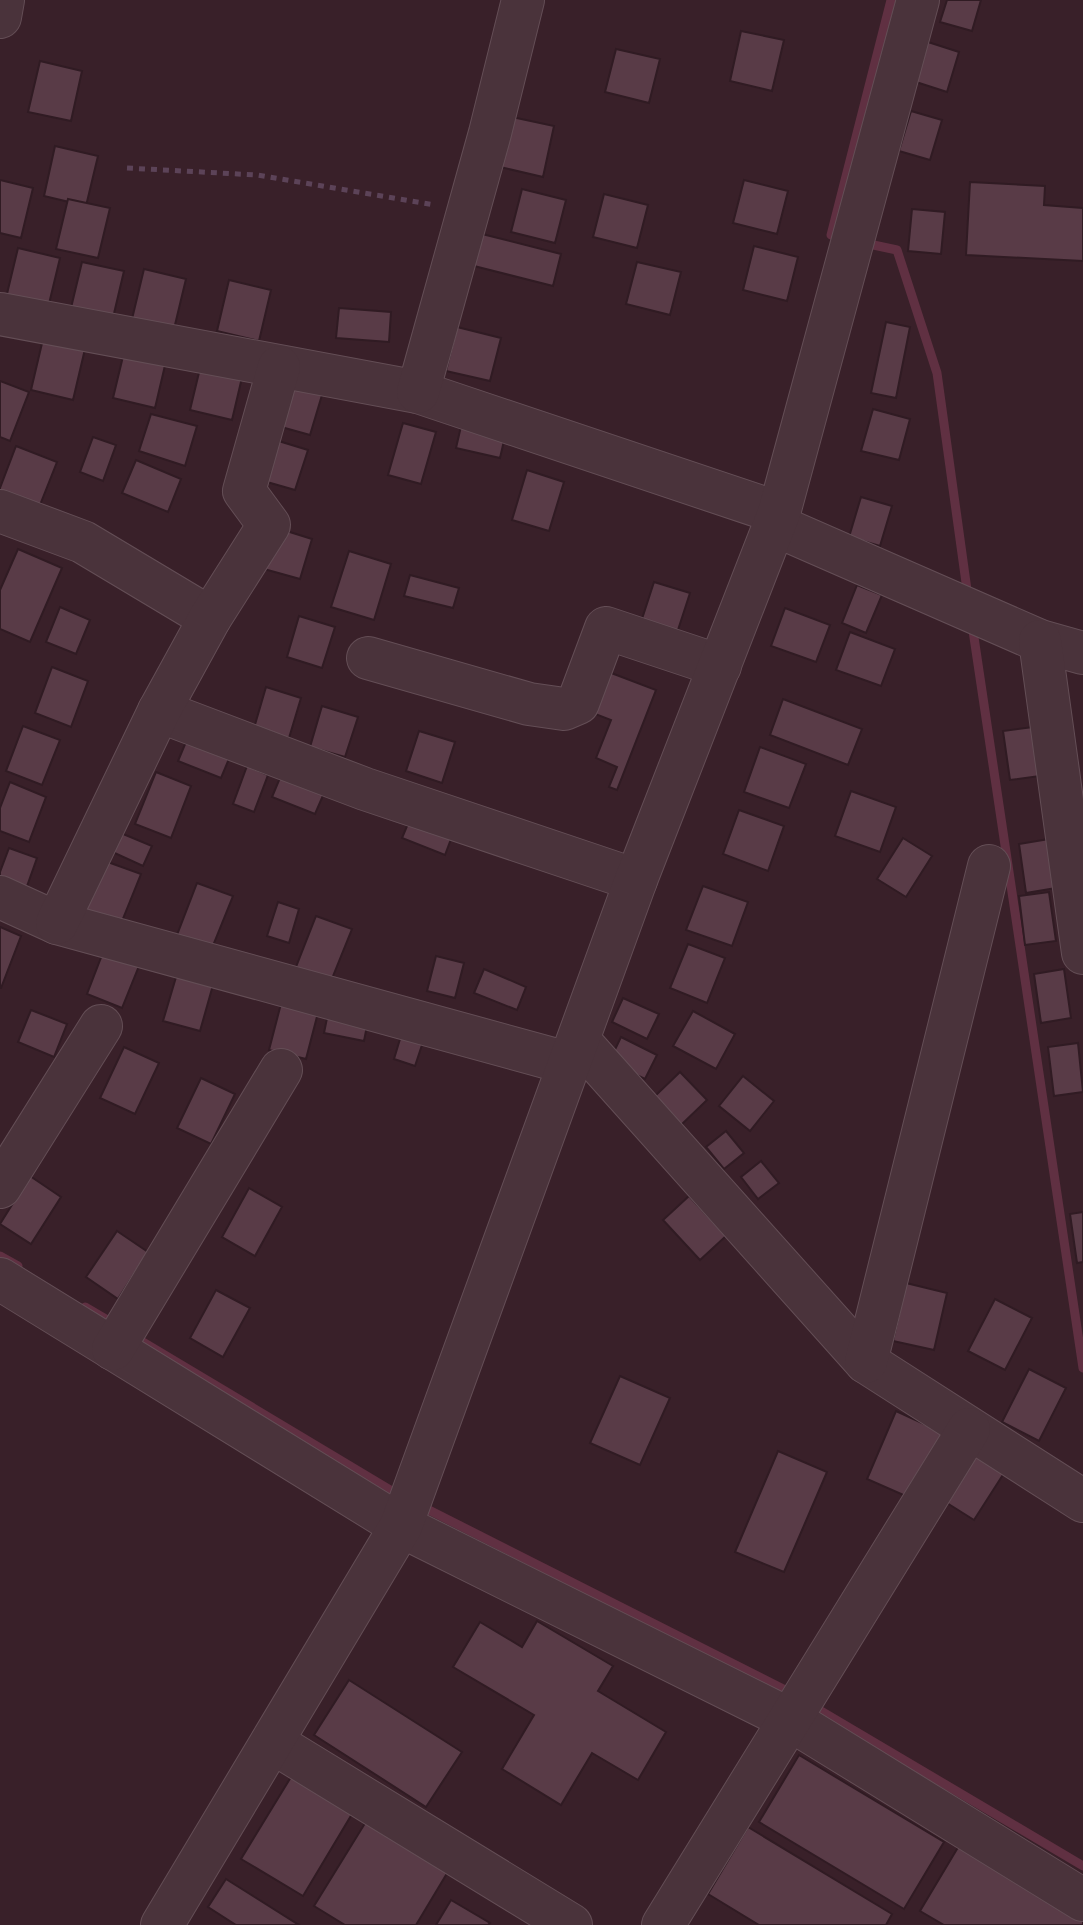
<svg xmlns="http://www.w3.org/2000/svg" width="1083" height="1925" font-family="'IBM Plex Sans',sans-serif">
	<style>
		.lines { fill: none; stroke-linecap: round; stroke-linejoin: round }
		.stream { stroke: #603042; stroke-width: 9 }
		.building { fill: #593b47; stroke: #301b23; stroke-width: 2 }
		.minor-casing { stroke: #644e56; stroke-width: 44 }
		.path { stroke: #5c4358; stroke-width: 5; stroke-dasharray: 6 6; stroke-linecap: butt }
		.minor { stroke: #4a333b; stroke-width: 42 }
	</style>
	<rect width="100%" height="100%" fill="#392029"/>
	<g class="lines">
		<g class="stream">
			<path d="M842,238L831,235L891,0"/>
			<path d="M864,243L897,250L937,373L968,597"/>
			<path d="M972,624L1083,1368"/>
			<path d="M0,1256L18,1266"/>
			<path d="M85,1307L114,1324"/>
			<path d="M133,1336L402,1497"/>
			<path d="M419,1505L795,1695"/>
			<path d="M811,1705L1083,1866"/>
		</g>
	</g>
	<g class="building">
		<path d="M947,0H981L972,31L940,22Z"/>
		<path d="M741,31L784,40L772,91L730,81Z"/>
		<path d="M928,42L959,52L947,92L916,82Z"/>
		<path d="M616,49L660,59L649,103L605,92Z"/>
		<path d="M40,61L82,71L71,121L28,112Z"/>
		<path d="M911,111L942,120L930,160L899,151Z"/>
		<path d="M512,117L554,126L543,177L500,167Z"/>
		<path d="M55,146L98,156L86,206L44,196Z"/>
		<path d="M0,180L33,188L21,238L0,233Z"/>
		<path d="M744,180L788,191L777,234L733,223Z"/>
		<path d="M970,182L1045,186L1044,205L1083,208V261L966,255Z"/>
		<path d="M522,189L566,200L555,243L511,232Z"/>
		<path d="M604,194L648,205L637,248L593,237Z"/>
		<path d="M68,199L110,208L98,258L56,249Z"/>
		<path d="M912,209L945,212L941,254L908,251Z"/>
		<path d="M482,234L561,254L553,286L474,266Z"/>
		<path d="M754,246L798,257L787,301L743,290Z"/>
		<path d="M18,248L60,258L48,308L6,298Z"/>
		<path d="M82,262L124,271L112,322L70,312Z"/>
		<path d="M637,262L681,272L670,315L626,304Z"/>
		<path d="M144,269L186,279L174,329L132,319Z"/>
		<path d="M229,280L271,290L259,341L217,331Z"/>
		<path d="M339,308L391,312L389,342L336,338Z"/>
		<path d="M886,322L910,327L896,398L871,393Z"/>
		<path d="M457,327L501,338L490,381L446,371Z"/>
		<path d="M43,339L85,349L73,400L31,390Z"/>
		<path d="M125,348L167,357L155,408L113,398Z"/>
		<path d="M202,360L244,369L232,420L190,410Z"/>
		<path d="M0,381L29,392L10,441L0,437Z"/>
		<path d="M287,384L322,395L310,435L274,425Z"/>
		<path d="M873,409L910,419L899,460L861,451Z"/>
		<path d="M151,414L197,426L185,466L139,451Z"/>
		<path d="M462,422L506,432L500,458L456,448Z"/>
		<path d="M403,423L436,432L421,484L388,475Z"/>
		<path d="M93,437L116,445L103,481L80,472Z"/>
		<path d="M272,439L308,450L295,490L260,480Z"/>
		<path d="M16,446L57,462L38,510L0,496V488Z"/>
		<path d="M136,460L181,479L168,512L122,493Z"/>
		<path d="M527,470L564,482L549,531L512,520Z"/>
		<path d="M861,497L892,506L880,546L849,537Z"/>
		<path d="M277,528L312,539L300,579L264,569Z"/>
		<path d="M18,549L62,568L30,642L0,629V590Z"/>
		<path d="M349,551L391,564L374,620L331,607Z"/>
		<path d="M410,575L459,588L453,608L404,596Z"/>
		<path d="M654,582L690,593L677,633L641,622Z"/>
		<path d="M857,585L882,595L866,633L842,623Z"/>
		<path d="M60,607L90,620L76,654L46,642Z"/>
		<path d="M785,608L830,625L816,662L771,646Z"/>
		<path d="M299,616L335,627L322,668L287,657Z"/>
		<path d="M850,632L895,649L881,686L836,670Z"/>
		<path d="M52,667L88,681L71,727L35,713Z"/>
		<path d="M606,671L656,690L617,790L609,787L617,767L596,758L611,720L590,712Z"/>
		<path d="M266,687L301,698L289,738L254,728Z"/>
		<path d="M783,699L862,729L848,765L770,735Z"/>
		<path d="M322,706L358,717L345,757L310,747Z"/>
		<path d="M23,726L60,740L42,785L6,771Z"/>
		<path d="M1033,727L1040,776L1010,780L1003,731Z"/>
		<path d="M419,731L455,742L442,783L406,771Z"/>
		<path d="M188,737L231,754L221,778L178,761Z"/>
		<path d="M760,747L806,764L789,808L744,792Z"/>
		<path d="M247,766L268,775L254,812L233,804Z"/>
		<path d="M156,772L191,786L171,838L135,824Z"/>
		<path d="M282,773L325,791L315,814L272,797Z"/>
		<path d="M10,782L46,797L29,842L0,831V808Z"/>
		<path d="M851,791L896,807L880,852L835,836Z"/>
		<path d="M739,810L784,826L768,871L723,854Z"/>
		<path d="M412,814L454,831L445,855L402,838Z"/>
		<path d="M116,831L152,846L143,866L108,850Z"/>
		<path d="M903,838L932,856L906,897L877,879Z"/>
		<path d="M1049,839L1056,888L1026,893L1019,844Z"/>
		<path d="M9,848L37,858L26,889L0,880V872Z"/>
		<path d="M105,861L141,874L120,926L85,912Z"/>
		<path d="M197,883L233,896L212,948L177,935Z"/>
		<path d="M703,886L748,902L732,946L686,930Z"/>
		<path d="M1049,892L1056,941L1025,945L1019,896Z"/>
		<path d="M278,902L299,909L289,943L267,936Z"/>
		<path d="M316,916L352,929L331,981L296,967Z"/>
		<path d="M0,927L21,936L1,988H0Z"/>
		<path d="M107,942L143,956L122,1008L87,994Z"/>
		<path d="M688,944L725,958L707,1003L670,988Z"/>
		<path d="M436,956L464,963L455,998L427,991Z"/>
		<path d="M179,967L215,978L200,1031L163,1021Z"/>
		<path d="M484,969L526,987L517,1010L474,993Z"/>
		<path d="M1064,969L1071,1018L1041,1023L1034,974Z"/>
		<path d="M283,996L320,1005L306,1059L269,1050Z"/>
		<path d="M623,998L659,1014L647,1039L612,1022Z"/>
		<path d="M31,1010L67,1024L54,1057L18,1042Z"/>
		<path d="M693,1011L735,1034L716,1069L673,1046Z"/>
		<path d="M328,1013L368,1021L364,1041L324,1033Z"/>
		<path d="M403,1029L425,1036L415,1066L394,1059Z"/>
		<path d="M621,1037L657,1055L645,1079L609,1062Z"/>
		<path d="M1078,1043L1083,1092L1054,1096L1048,1047Z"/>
		<path d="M124,1047L159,1063L135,1114L100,1098Z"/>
		<path d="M680,1072L707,1100L680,1126L653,1098Z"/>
		<path d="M743,1076L774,1101L750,1131L719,1106Z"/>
		<path d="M201,1078L235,1094L211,1144L177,1128Z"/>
		<path d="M726,1131L744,1153L724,1169L706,1147Z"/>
		<path d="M761,1161L779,1183L758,1199L741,1177Z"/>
		<path d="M30,1176L61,1197L31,1244L0,1224Z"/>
		<path d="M249,1188L282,1207L255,1256L222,1237Z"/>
		<path d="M689,1196L726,1236L700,1260L663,1220Z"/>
		<path d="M1083,1212V1262L1077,1263L1070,1214Z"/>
		<path d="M117,1231L148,1252L118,1299L86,1277Z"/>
		<path d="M906,1283L947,1293L934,1350L893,1341Z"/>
		<path d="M216,1290L250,1308L223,1357L190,1338Z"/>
		<path d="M995,1299L1032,1318L1005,1370L968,1351Z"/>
		<path d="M1029,1369L1066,1388L1039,1441L1002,1422Z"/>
		<path d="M620,1376L670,1398L640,1465L590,1443Z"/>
		<path d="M896,1411L946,1434L917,1501L867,1479Z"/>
		<path d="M970,1448L1006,1470L974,1520L939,1498Z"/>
		<path d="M778,1451L827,1472L784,1572L735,1552Z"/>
		<path d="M537,1621L613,1666L598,1691L666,1732L638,1780L592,1753L561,1805L502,1769L534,1715L453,1667L480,1622L522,1647Z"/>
		<path d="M349,1680L462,1752L426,1807L314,1735Z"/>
		<path d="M799,1755L944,1842L904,1909L759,1822Z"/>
		<path d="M291,1777L352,1814L303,1896L241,1859Z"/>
		<path d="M367,1820L449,1870L416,1925H345L314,1906Z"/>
		<path d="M748,1827L892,1914L886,1925H759L708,1894Z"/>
		<path d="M960,1844L1083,1918V1925H944L920,1911Z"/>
		<path d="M226,1879L299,1925H236L208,1907Z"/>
		<path d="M451,1900L490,1923L488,1925H436Z"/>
	</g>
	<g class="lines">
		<defs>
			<g id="minor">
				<path d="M0,17L3,0"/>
				<path d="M0,314L418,392L779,513"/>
				<path d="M418,392L490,133L523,0"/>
				<path d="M0,511L83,542L210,618"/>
				<path d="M775,525L1040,641L1083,653"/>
				<path d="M1040,641L1083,953"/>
				<path d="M368,658L529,704L564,709L578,703L606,628L720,666"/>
				<path d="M159,711L365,789L636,880"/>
				<path d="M0,897L57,923L571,1064"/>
				<path d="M57,923L159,711L210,618L269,525L244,491L279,367"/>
				<path d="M579,1041L866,1362L1083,1501"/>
				<path d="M0,1187L101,1026"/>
				<path d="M0,1279L401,1526L789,1719L1083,1900"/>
				<path d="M113,1349L281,1070"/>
				<path d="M866,1362L989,866"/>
				<path d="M272,1742L571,1925"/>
				<path d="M162,1925L401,1526L636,880L779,513L918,0"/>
				<path d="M663,1925L969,1429"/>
			</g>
		</defs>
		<use href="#minor" class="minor-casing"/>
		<path class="path" d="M127,168L257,175L435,205"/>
		<use href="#minor" class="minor"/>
	</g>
</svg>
